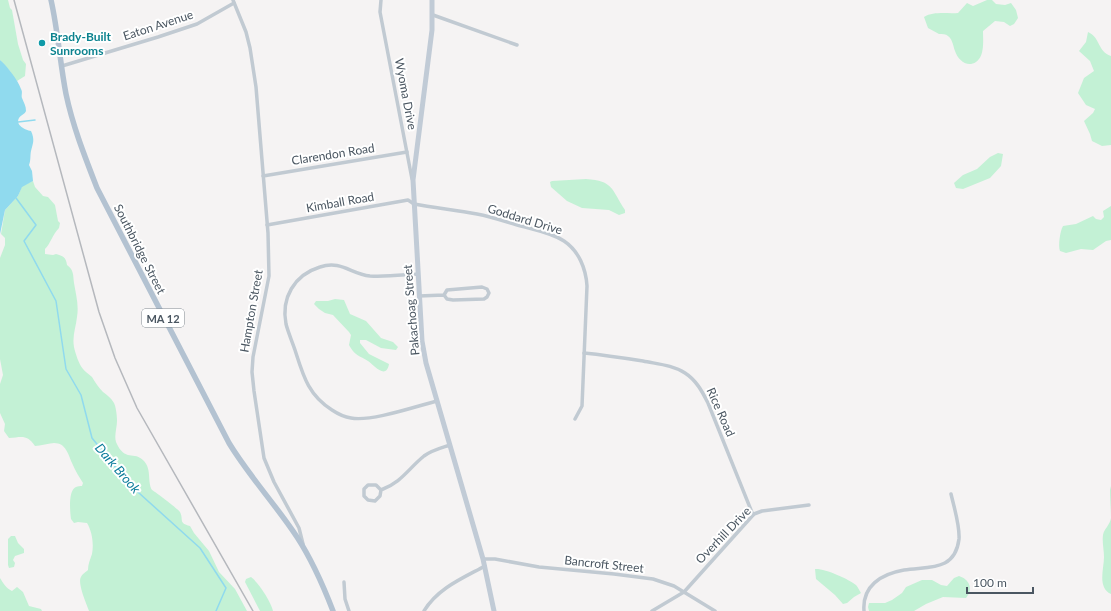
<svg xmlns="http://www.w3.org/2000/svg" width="1111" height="611" font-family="Lato,sans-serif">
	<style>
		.green { fill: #c3f1d5 }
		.water { fill: #90daee }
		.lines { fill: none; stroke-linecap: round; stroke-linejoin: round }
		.stream { stroke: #90daee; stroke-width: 1.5 }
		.street { stroke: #c1cad2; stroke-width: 3.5 }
		.secondary { stroke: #c1cbd6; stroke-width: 5 }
		.primary { stroke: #b3c2d1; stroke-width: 5.5 }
		.rail { stroke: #b5b8bd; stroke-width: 1.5 }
		.culture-dot { fill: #0f9aa8; stroke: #fff; stroke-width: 1.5 }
		.labels { text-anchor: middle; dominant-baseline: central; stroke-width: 4; stroke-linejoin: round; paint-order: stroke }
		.shield { fill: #fff; stroke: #808990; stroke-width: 1 }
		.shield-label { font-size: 11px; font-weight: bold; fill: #4a5661 }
		.street-label { font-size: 12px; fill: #4a5661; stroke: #fff }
		.culture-label { font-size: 12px; font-weight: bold; fill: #0d838f; stroke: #fff; text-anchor: start }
		.water-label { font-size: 13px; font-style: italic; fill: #0c7c9b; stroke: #fff }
	</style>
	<rect width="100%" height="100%" fill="#f5f3f3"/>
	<g class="green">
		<path d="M0,0H8L10,8L12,10L18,44L23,60L26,64L25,76L17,81L13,77L10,71L0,60Z"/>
		<path d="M987,0H992L996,4L1005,5L1011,3L1016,10L1018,18L1014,24L1010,26L1004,22L995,21L983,31C983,40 985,56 976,62C967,68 958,60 955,51C953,46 953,40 948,36C946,34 942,34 939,34L928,28L924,17C934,11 947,14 958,13L967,3L973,6Z"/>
		<path d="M1088,32C1101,38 1097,51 1111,56V145L1102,146L1092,141L1090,134L1084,121L1093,113L1095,109L1086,105L1078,93L1084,78L1094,71L1090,61L1079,51L1086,42Z"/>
		<path d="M998,153L1003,154L1001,166L990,178L963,189L956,188L954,183L963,175L977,169L990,157Z"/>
		<path d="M586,179C614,181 611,189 625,210V213L619,215L609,210L582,208L567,201L551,187L550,182L552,181Z"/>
		<path d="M33,181L35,187L43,196L48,197L55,205L58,221L60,223L59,228C52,235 51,243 45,249V254L53,255L56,254C63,256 66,257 67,265C74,270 73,275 74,283C76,295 79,305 77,317C76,327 72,336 74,347C75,352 79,365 83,369C85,372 89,374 92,377C95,382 99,388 103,392C107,395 111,398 114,403C116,407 117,416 117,421C117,427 114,436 116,442C125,463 134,450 144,461C152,470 147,482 152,490C157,493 177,508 180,512C184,520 178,523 190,526L194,533L209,551L219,572L235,589L247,611H89C87,605 77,583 81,577C82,574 86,572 88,570C88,564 90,560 92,554C94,544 92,531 87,523L78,522L74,523L71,519C70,512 68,490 76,487C78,486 80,486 82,486L83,483C79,477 75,470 72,463C68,454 66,443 54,443C50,443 40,446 35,446C27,434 22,437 9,438L4,431L5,424L0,413V384L3,375L0,359V258L5,245V238L1,234L5,210L18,196L22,186Z"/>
		<path d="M1111,206V240L1106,241L1093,250L1081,249L1066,253L1060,251C1058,246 1060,231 1063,226L1076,224L1093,216L1096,219L1101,220L1104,217L1103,211Z"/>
		<path d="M335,299L344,300L350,314L366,321L381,338L393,342L398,347L396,350L381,348L366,340H360V343L369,354L389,364C386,381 373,364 368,361C360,356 354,355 349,345L351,335L349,332L333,315L325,313L319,309L314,304L316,301H328Z"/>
		<path d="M1111,486V594C1097,587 1104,569 1104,557C1104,550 1102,542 1103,535C1104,529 1110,525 1111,518C1111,509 1110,499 1110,490Z"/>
		<path d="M11,536H15L18,543L24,549V553L15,556L13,560L15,563L14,567L9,568L8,565V539Z"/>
		<path d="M815,569C824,568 849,579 856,585C858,587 859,590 861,593L854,597L847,603L843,604L835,595L816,579Z"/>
		<path d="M959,576C969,579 974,589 966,598L943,597L926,604L914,611H869L868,607L869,603H885L892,600L902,593L906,587L922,580H932L941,585L947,586L954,578Z"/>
		<path d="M251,577C259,583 271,602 273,611H260L245,582L246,579Z"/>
		<path d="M0,578C3,583 6,588 12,591L17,587L23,592L29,606L41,609L42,611H0Z"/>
	</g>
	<path class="water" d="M0,60C7,66 18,80 21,89C23,92 21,95 22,98C24,103 26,106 26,111C25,114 21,115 19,118C15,125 25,130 31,131C35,140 33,143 31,151C30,156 31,160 29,165L32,171L33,181L22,187L18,196L5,210L0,234Z"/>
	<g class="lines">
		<g class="stream">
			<path d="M18,122L35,120"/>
			<path d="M16,198L36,225L24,241L56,301L66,369L81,395L92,438L129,484L200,548L226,588L216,611"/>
		</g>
		<g class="street">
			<path d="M233,0L246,32L250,48L256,87L268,233L269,276L253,357L252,372L254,391L264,458L274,482L299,528L303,544"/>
			<path d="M381,0L380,12L412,179"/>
			<path d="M433,15L517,45"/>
			<path d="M62,66L158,37L197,24L234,3"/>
			<path d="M263,176L407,152"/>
			<path d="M267,225L408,200L414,204C435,208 456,210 477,214C492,217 507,222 521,226C536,230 552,233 564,241C579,251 586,269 587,286L582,406L575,419"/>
			<path d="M418,274C402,275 385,277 370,276C351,274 341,260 320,267C294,275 281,298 286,324C288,332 292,341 295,350C303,375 308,395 332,410C338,414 344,417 351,418C371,422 417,406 437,401"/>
			<path d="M419,296L444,295L447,290L482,287L487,289L489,293L487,297L484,299L453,300L447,299L444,295"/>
			<path d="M584,353C604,355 624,358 643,361C657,364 673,365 685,373C696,380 702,391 708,403L753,515"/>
			<path d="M381,490L380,496L375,501L368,500L364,496V489L368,485H376L381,490C402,482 408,469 424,456C432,450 441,448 450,445"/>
			<path d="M483,559H495L539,567L614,574L653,579L674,586L715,611"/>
			<path d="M344,582L345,599L349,611"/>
			<path d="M424,611C438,588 463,578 485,566"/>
			<path d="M652,611L684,592L754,514L762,511L809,505"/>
			<path d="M864,611C862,586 881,574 904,570C928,566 955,572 959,539C960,526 954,507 951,494"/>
		</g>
		<path class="secondary" d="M432,0V30L413,180L422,341L426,363L483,559L494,611"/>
		<path class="primary" d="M51,0C58,31 60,63 66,94C73,127 85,157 97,188L229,443C249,476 276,505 297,537C312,560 323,585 333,611"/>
		<path class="rail" d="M14,0L99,312L115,358L137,408L253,611"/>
	</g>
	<circle class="culture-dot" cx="42" cy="43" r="4"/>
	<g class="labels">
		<rect class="shield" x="142" y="309" width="42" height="18" rx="3"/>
		<g class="shield-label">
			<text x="163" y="318">MA 12</text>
		</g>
		<g class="street-label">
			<text transform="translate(158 25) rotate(-18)">Eaton Avenue</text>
			<text transform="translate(406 94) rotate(79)">Wyoma Drive</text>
			<text transform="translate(333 154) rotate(-9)">Clarendon Road</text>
			<text transform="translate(340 202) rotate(-10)">Kimball Road</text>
			<text transform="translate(525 219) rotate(17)">Goddard Drive</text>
			<text transform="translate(140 249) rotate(63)">Southbridge Street</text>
			<text transform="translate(411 310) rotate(-95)">Pakachoag Street</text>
			<text transform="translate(251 311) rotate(-80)">Hampton Street</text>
			<text transform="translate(721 412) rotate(66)">Rice Road</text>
			<text transform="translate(723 535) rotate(-46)">Overhill Drive</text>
			<text transform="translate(604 564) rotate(6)">Bancroft Street</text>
		</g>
		<g class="culture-label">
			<text x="50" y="36">Brady-Built<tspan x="50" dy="14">Sunrooms</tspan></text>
		</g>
		<g class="water-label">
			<text transform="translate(118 468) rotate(49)">Dark Brook</text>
		</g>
	</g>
	<path d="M967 587v6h66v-6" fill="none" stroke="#4a5661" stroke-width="2"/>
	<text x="973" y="587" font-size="12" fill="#4a5661" stroke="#ffffff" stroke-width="3" paint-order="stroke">100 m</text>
</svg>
